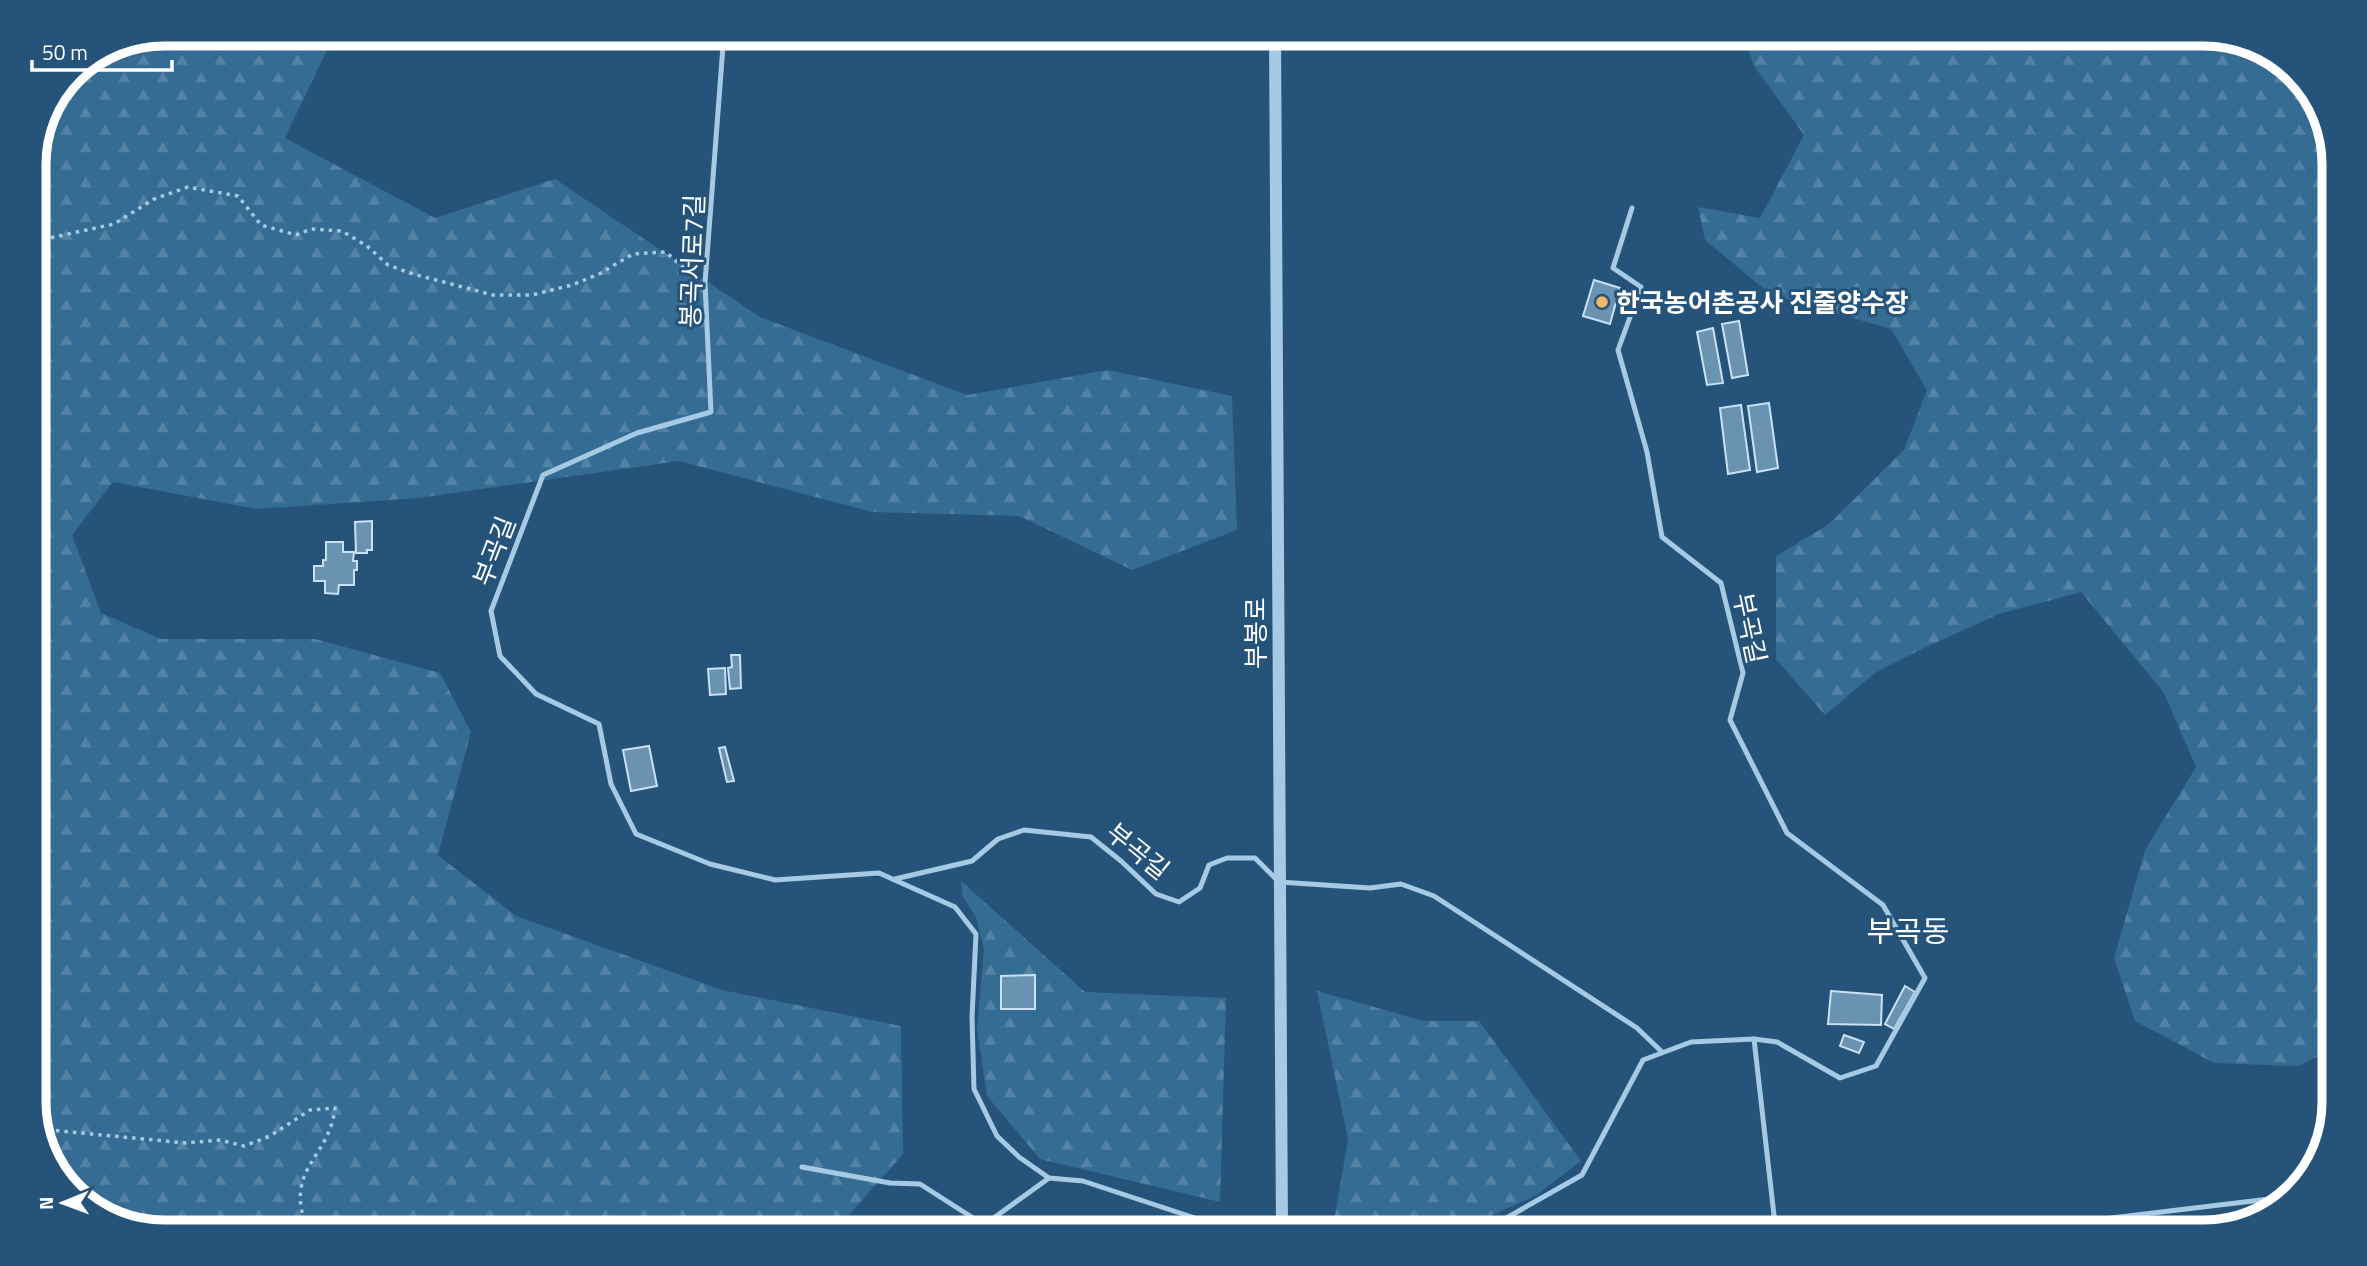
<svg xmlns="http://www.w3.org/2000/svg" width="2367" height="1266" font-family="'Titillium Web','Noto Sans KR',sans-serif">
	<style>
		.forest { fill: url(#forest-firs) }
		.building { fill: #6a92b1; stroke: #cae1f3; stroke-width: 2 }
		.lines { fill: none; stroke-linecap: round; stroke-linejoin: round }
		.path { stroke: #a7cae4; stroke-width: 3.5; stroke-dasharray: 3.5 5; stroke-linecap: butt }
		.service { stroke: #a7cae4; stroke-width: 5 }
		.tertiary { stroke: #a7cae4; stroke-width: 12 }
		.poi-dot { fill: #edb86c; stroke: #255379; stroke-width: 2.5 }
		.labels { text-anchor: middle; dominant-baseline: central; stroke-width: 6; stroke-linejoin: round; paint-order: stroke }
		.street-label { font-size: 26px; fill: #fff; stroke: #255379 }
		.poi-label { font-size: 26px; font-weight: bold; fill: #fff; stroke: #255379; text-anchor: start }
		.quarter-label { font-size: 30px; fill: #fff; stroke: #255379 }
		.rim { fill: none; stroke: #fff; stroke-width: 9 }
	</style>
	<defs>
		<pattern id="forest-firs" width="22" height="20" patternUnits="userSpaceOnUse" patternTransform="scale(1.75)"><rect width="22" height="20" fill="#356c94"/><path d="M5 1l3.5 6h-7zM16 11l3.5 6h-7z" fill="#5382a4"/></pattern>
	</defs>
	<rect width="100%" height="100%" fill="#255379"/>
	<g class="forest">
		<path d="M163,33H335L285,138L435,218L555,179L760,317L967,395L1108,370L1232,396L1237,530L1132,570L1019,516L872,512L679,461L419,498L256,509L113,482L72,535L101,613L161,639H315L440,673L471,732L438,855L516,916L722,990L901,1026L903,1154L833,1233H163L105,1219L55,1175L34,1112V155L72,71L114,43Z"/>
		<path d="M1742,33H2204L2262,47L2312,91L2333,155L2334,867L2319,872L2317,960L2334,991V1049L2298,1066L2214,1063L2135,1021L2114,958L2145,850L2196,767L2164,693L2081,592L1999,614L1924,648L1875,673L1825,715L1776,659V556L1829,524L1904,450L1927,390L1891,329L1770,294L1705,240L1698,207L1760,218L1804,135L1754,66Z"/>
		<path d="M961,881L1085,992L1226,998L1220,1202L1040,1159L987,1096L977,1029L984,949L976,917L963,897Z"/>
		<path d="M1317,991L1424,1021H1479L1581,1161L1535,1196L1452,1233H1332L1348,1139Z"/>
	</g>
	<g class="building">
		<path d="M1594,280L1620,288L1610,324L1583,316Z"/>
		<path d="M1739,321L1748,375L1732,378L1722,324Z"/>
		<path d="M1713,328L1723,383L1707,385L1697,332Z"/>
		<path d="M1769,403L1778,468L1757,472L1748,406Z"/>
		<path d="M1741,405L1750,470L1728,474L1720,408Z"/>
		<path d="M372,521V550H367V553H356L355,522Z"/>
		<path d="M326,542H343V552H354L353,561H357V570H354V585H339L338,594L325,593V581H314V566H323V560H326Z"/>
		<path d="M731,655H740L741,688L730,689L728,668L732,667Z"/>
		<path d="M725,668L726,694L710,695L708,669Z"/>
		<path d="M649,746L657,786L631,791L623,750Z"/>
		<path d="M725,747L734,781L727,782L719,748Z"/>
		<path d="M1035,975V1009H1001V976Z"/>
		<path d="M1905,986L1915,992L1894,1029L1885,1024Z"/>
		<path d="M1831,991L1882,995L1881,1025L1828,1024Z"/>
		<path d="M1844,1035L1864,1042L1859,1053L1840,1046Z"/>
	</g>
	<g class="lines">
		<g class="path">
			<path d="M34,240L45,239L114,224L154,199L188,187L238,196L261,225L296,235L311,229L342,231L367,246L388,265L413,274L493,295H532L572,285L599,274L633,254L666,252L694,277"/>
			<path d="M39,1129L186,1143L220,1140L244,1146L270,1136L310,1110L335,1108C329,1161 281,1168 309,1233"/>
		</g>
		<g class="service">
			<path d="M724,33L705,283L711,412L637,433L543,475L491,611L500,656L536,694L599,724L611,784L636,834L710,864L775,880L879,873L955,907L976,934L972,1017L974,1089L997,1136L1019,1157L1049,1178L1083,1181L1207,1222L1272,1233"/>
			<path d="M1632,208L1613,268L1641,287L1618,350L1647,452L1662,537L1721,583L1743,673L1730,720L1787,833L1883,905L1925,978L1876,1066L1840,1078L1777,1042L1754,1039"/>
			<path d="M895,879L972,861L998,839L1024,830L1091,837L1121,861L1156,894L1179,902L1200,888L1209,865L1227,858H1255L1279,882L1370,888L1401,884L1434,896L1637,1028L1662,1052"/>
			<path d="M802,1167L890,1183L920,1184L984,1225L1049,1178"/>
			<path d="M1480,1233L1582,1175L1643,1060L1691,1042L1754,1039L1776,1233"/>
			<path d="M1987,1233L2286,1197"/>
		</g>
		<path class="tertiary" d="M1275,33L1282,1233"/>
	</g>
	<circle class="poi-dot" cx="1602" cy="302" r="7"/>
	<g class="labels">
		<g class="street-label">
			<text transform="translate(692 261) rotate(-88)">봉곡서로7길</text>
			<text transform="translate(494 551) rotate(-69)">부곡길</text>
			<text transform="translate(1750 628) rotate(78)">부곡길</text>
			<text transform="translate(1255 633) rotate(-90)">부봉로</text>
			<text transform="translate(1138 851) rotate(39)">부곡길</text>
		</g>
		<g class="poi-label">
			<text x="1616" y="302">한국농어촌공사 진줄양수장</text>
		</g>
		<g class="quarter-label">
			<text x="1908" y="931">부곡동</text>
		</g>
	</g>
	<path d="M0 0H2367V1266H0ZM164 46H2204A118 118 0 0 1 2322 164V1102A118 118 0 0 1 2204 1220H164A118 118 0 0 1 46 1102V164A118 118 0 0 1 164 46Z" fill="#255379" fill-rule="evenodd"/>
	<path class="rim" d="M164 46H2204A118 118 0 0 1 2322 164V1102A118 118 0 0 1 2204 1220H164A118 118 0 0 1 46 1102V164A118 118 0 0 1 164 46Z"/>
	<g transform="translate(63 1203) rotate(269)" stroke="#255379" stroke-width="5" paint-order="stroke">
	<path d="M0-5L12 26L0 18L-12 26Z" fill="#ffffff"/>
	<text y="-10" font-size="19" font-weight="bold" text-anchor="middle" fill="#ffffff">N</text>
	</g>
	<path d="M32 60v10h140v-10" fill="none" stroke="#ffffff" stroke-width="3.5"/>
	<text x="42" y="60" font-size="21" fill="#ffffff" stroke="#255379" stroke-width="5" paint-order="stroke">50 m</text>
</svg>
